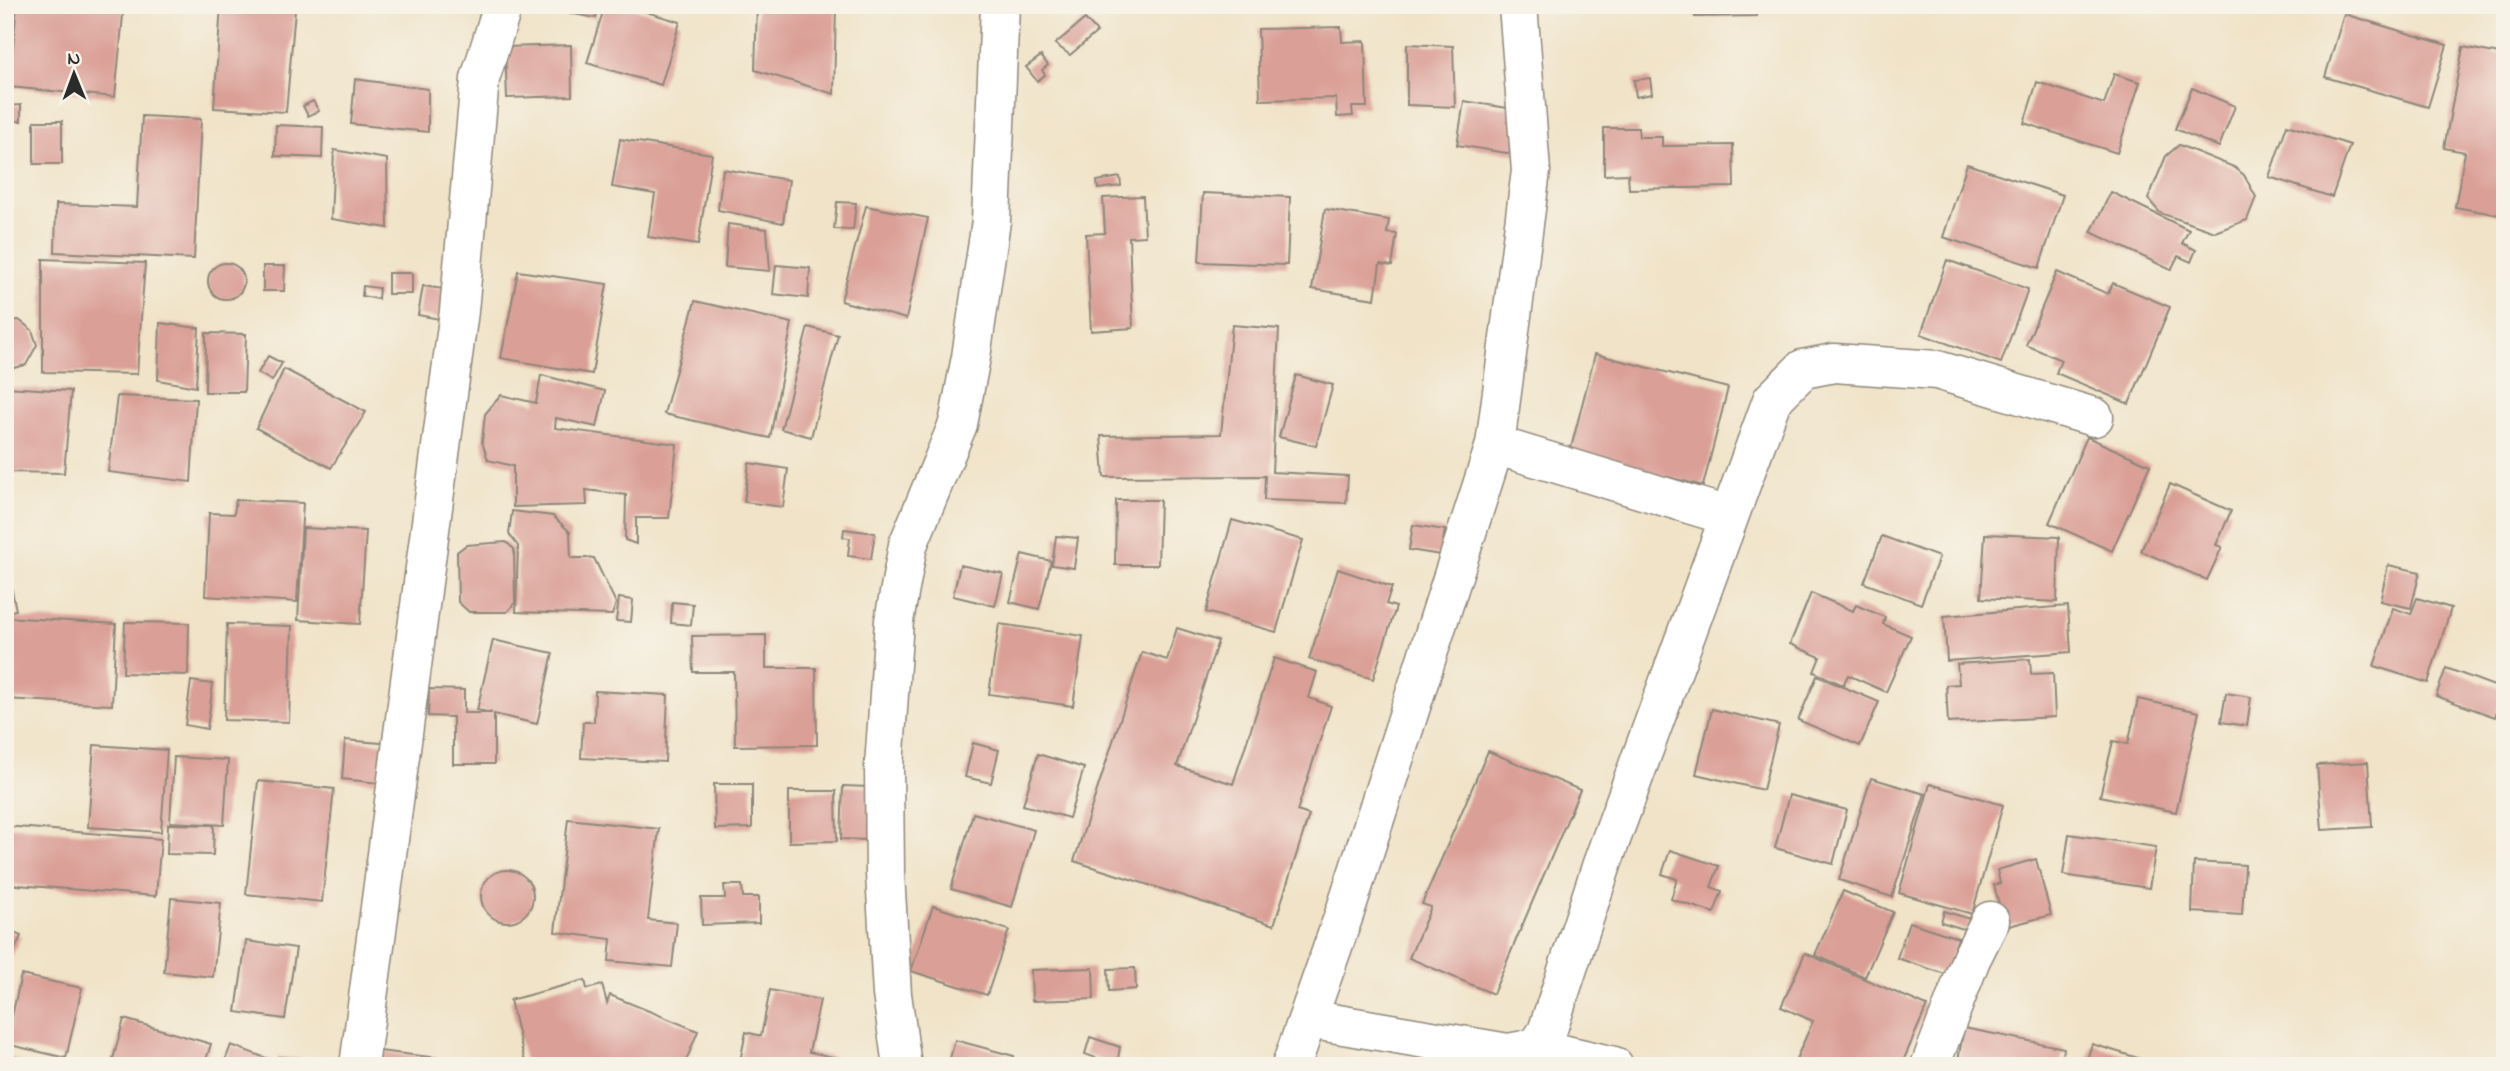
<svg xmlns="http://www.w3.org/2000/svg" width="2510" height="1071" font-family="'Indie Flower',sans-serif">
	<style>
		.building { fill: #da9f96 }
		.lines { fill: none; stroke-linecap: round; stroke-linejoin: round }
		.minor-casing { stroke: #8e877a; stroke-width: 41 }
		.minor { stroke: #fff; stroke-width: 38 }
	</style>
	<rect width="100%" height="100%" fill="#f7f3e8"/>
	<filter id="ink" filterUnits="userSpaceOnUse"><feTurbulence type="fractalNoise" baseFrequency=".0143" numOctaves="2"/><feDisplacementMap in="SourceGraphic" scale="14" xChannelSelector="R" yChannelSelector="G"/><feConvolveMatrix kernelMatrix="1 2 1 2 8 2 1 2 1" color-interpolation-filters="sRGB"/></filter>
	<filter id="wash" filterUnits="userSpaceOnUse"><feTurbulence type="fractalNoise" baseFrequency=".00686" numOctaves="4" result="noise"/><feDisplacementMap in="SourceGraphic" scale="28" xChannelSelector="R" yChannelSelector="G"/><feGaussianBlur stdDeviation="1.57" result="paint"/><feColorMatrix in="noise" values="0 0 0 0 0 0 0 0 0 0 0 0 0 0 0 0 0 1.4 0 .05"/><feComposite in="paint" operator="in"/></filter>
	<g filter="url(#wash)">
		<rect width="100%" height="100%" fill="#f0e3c8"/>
		<g id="blocks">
			<g class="building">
				<path d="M17,5H124L115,97L9,87Z"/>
				<path d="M221,5L295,10L286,112L214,108Z"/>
				<path d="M569,5H598L596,18L568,13Z"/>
				<path d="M605,5H623L680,22L661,85L587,63Z"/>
				<path d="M757,5H836L834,94L755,70Z"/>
				<path d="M1694,5H1757V16L1695,17Z"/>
				<path d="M2344,14L2447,45L2428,107L2325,77Z"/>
				<path d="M1085,19L1097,32L1070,55L1055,44Z"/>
				<path d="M1341,27L1342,42L1365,41L1367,107H1352L1353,116L1337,117L1336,98L1260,100L1258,29Z"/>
				<path d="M1407,44L1453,46L1455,107L1407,105Z"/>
				<path d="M571,45L572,96L507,98L505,47Z"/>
				<path d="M2463,47L2505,55V216L2455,207L2465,152L2444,148Z"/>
				<path d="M1041,56L1048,65L1042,70L1045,75L1037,81L1026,67Z"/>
				<path d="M2114,74L2140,82L2117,153L2024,123L2037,82L2104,104Z"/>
				<path d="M1650,78L1652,94L1636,97L1634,80Z"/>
				<path d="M355,79L428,89V132L351,124Z"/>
				<path d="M2192,88L2235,106L2219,147L2175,129Z"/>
				<path d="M313,101L319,111L308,116L303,106Z"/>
				<path d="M1464,101L1526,111L1519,155L1457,145Z"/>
				<path d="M21,105V121H5V106Z"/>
				<path d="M142,116L201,119L194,259L55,252L56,204L137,207Z"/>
				<rect x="34" y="121" width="28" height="43"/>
				<path d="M276,125L323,127L322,158L275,156Z"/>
				<path d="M2287,125L2350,145L2332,197L2269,177Z"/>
				<path d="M1604,128H1638L1639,137H1662V146L1733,145L1734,187L1629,189L1628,174L1604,175Z"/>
				<path d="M620,139L712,154L698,245L648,237L655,194L612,187Z"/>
				<path d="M2179,145L2234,167L2244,175L2256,197L2247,220L2215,232L2160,213L2148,199L2166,156Z"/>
				<path d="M334,150L387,159L388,228L331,219Z"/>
				<path d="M1967,164L2063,195L2039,268L1943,237Z"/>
				<path d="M723,169L789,180L783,223L718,210Z"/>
				<path d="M1120,177L1121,186L1098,189L1097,181Z"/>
				<path d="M2111,192L2189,230L2182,243L2196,250L2191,262L2178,256L2171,270L2091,232Z"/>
				<path d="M1203,193L1290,197L1287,265L1199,262Z"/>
				<path d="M1143,196L1145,236L1129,237L1133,328L1091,331L1086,234L1105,233L1103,198Z"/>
				<path d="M837,202L856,203L853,230L834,229Z"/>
				<path d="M866,206L928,218L906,319L841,301Z"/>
				<path d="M1325,209L1389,220L1387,233L1397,234L1392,266L1380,264L1375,299L1312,289Z"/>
				<path d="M728,224L767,229L770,271L725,267Z"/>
				<path d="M43,259L145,263L137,374L43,372Z"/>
				<path d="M1947,260L2028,289L2001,363L1921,334Z"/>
				<circle cx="226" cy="281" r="18"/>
				<path d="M776,265L810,268L808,298L773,294Z"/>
				<path d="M263,266H285L284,291H263Z"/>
				<path d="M518,271L607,284L592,374L501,358Z"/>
				<path d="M2057,272L2108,294L2113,283L2170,307L2129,404L2056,373L2061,360L2026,345Z"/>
				<rect x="388" y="273" width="24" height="21"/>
				<path d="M363,286L379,288L378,299L362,296Z"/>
				<path d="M423,286L450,290L445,320L418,315Z"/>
				<path d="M695,301L792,323L770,438L664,414Z"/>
				<path d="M19,320L32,330L37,345L26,365L10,369L5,368V321Z"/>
				<path d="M160,323L199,328L196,387L158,380Z"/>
				<path d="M1232,325L1279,329L1272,472L1348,476L1346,503L1264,500L1265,476L1104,477L1101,436L1221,434Z"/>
				<path d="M808,327L838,335L811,437L781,429Z"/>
				<path d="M206,333L246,334L244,392H205Z"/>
				<path d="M1595,354L1728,388L1703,486L1570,452Z"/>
				<path d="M268,356L282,363L272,381L258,373Z"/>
				<path d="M284,369L366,412L331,468L256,428Z"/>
				<path d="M541,375L605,391L597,427L556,418L555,428L677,444L669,518H636V544L625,540L626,495L586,490L587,505L513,507V466L488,460L482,442L485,414L501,395L536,403Z"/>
				<path d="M1296,375L1333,385L1316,446L1279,437Z"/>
				<path d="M5,387L71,391L64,473L5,472Z"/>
				<path d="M117,396L196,399L191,482L108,472Z"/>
				<path d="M2087,437L2150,465L2112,551L2049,523Z"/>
				<path d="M749,463L788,469L783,507L744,502Z"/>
				<path d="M2170,484L2231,511L2216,545L2222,547L2207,580L2141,551Z"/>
				<path d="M236,500L303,503L297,602L205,596L209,513L234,514Z"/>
				<path d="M1116,500H1160L1158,565H1115Z"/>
				<path d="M512,511L553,516L570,532L571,558H594L616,603L612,615L516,612L518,546L509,534Z"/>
				<path d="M1232,520L1303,540L1276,632L1206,612Z"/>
				<path d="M1413,525L1445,530L1441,555L1409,550Z"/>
				<path d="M303,528L366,531L360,624L298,620Z"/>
				<path d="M844,529L875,533L871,559L848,556L850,538L843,537Z"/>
				<path d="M1985,534L2059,537L2057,602L1981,598Z"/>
				<path d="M1056,536L1078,538L1074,568L1052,565Z"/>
				<path d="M1882,536L1939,557L1921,604L1864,583Z"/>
				<path d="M506,542L514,549L515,603L507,612H469L458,602L457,552L466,545Z"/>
				<path d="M1022,554L1051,561L1039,609L1010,602Z"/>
				<path d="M960,565L1003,574L995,606L953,596Z"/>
				<path d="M2388,565L2420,572L2411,608L2380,601Z"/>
				<path d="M1338,569L1392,587L1386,604L1396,607L1373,679L1309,659Z"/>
				<path d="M11,586L16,610L5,612V587Z"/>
				<path d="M1811,593L1853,611L1856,605L1885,617L1883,624L1911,636L1886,692L1848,675L1843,685L1814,672L1820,657L1790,644Z"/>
				<path d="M619,598L633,600L631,622L616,621Z"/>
				<path d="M2417,598L2451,608L2428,683L2374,666L2393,608L2411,614Z"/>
				<path d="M672,602L693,604L691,625L671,623Z"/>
				<path d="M2068,606L2071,652L1947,661L1944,616Z"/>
				<path d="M5,617L116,624L112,705L5,699Z"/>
				<path d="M125,622L189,623L188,675L123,673Z"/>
				<path d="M227,624L292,626L289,722L224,720Z"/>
				<path d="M999,624L1083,636L1073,706L989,694Z"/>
				<path d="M1177,628L1218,641L1177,766L1233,784L1274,658L1317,672L1309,698L1331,706L1297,811L1309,815L1274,925L1074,861L1142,652L1167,660Z"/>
				<path d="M766,635V668H816L817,745L735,746L734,672H693L692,636Z"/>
				<path d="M493,640L553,653L537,724L494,714V764H453V717L428,716L429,689L464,690V713H492L477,710Z"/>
				<path d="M2030,659L2031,674L2053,673L2055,717L1948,723L1946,685L1959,684L1957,664Z"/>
				<path d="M2446,668L2505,690L2495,717L2436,696Z"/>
				<path d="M1817,676L1879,702L1860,746L1798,720Z"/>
				<path d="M191,681L213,684L207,729L185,725Z"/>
				<path d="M595,691L668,695L665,762L581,758L583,722H594Z"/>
				<path d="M2226,693L2251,697L2247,726L2221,722Z"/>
				<path d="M2138,699L2199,712L2176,812L2100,796L2113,741L2128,744Z"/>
				<path d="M1712,709L1779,725L1763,790L1696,774Z"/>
				<path d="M345,740L392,744L388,784L342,779Z"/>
				<path d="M973,743L999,750L991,783L965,777Z"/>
				<path d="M94,745L167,750L161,832L88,827Z"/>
				<path d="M1488,751L1580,790L1493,994L1409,958L1431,907L1422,904Z"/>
				<path d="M1038,754L1084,768L1069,818L1023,805Z"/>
				<path d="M174,757L228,760L224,825L170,822Z"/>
				<path d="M2368,762L2372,827L2322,830L2317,765Z"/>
				<path d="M1871,778L1925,794L1892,897L1839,880Z"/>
				<path d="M258,781L334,789L322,902L246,894Z"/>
				<path d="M714,784H752V828L715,829Z"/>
				<path d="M1930,784L2003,805L1972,914L1899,893Z"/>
				<path d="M843,786L895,788L892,841L841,839Z"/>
				<path d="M789,791H836L837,841L789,842Z"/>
				<path d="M1789,795L1847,810L1833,864L1775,848Z"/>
				<path d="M973,813L1034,830L1012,907L951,889Z"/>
				<path d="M568,819L659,829L648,920L677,923L672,967L609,961L611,939L555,932Z"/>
				<path d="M168,824L214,825L213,855L167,854Z"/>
				<path d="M5,826L161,839L156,896L5,884Z"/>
				<path d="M2069,834L2156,847L2149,888L2063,875Z"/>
				<path d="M1670,850L1719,866L1711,887L1722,891L1714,913L1671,899L1677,879L1662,874Z"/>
				<path d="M2036,859L2051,915L2005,927L1994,885L2000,883L1997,870Z"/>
				<path d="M2194,862L2245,865L2242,915L2192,912Z"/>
				<circle cx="507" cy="896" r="26"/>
				<path d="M724,885H742L743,897H759V923L702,925L701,898H725Z"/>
				<path d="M1843,891L1893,912L1865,977L1815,955Z"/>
				<path d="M171,898L221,903L213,977L164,972Z"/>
				<path d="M933,906L1009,930L987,995L911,971Z"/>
				<path d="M1944,911L1970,919L1967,930L1941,922Z"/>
				<path d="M1909,922L1958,938L1945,974L1897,958Z"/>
				<path d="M5,929L21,936L5,971Z"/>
				<path d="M246,941L296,948L285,1019L236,1012Z"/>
				<path d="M1805,953L1927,1006L1901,1066H1793L1813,1021L1781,1007Z"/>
				<path d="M1093,968L1094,999L1032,1001L1031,970Z"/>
				<path d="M1135,968L1136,989L1109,991L1108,969Z"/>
				<path d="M21,975L82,988L66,1058L6,1044Z"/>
				<path d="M585,980L587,989L602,985L607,1003L610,995L698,1031L684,1066L609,1063L526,1066L510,1000Z"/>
				<path d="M770,990L820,1000L809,1052L838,1058L836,1066H739L746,1032L761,1036Z"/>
				<path d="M124,1019L211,1044L204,1066H111Z"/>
				<path d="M1964,1028L2064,1048L2060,1066H1957Z"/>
				<path d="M1090,1037L1120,1047L1117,1066L1085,1054Z"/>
				<path d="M955,1040L1014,1056L1012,1066H948Z"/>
				<path d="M2092,1044L2161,1065V1066H2085Z"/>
				<path d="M231,1045L274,1061L272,1066H223Z"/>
				<path d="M379,1051L489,1064V1066H377Z"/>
				<path d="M5,1055L31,1066H5Z"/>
				<path d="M278,1057L338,1062L337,1066H277Z"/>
			</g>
		</g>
	</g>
	<g filter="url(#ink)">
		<use href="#blocks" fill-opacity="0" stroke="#8e877a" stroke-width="2"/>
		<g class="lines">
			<defs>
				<g id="minor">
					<path d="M1518,5L1531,171L1495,445L1728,516"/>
					<path d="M1308,1019L1508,1053L1536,1048L1547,1032L1602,864L1772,400L1803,369L1834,363L1937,370L2094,417"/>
					<path d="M359,1066L459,311L480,79L503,5"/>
					<path d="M902,1066L892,994L885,874L884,767L894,621L908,545L958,424L971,357L991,221L1000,5"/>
					<path d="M1291,1066L1345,912L1495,445"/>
					<path d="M1531,1066L1536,1048L1614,1066"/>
					<path d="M1930,1066L1971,959L1990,921"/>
				</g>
			</defs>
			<use href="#minor" class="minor-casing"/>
			<use href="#minor" class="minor"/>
		</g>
	</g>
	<rect width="2510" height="1071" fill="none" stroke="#f7f3e8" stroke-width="28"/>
	<g transform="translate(74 74) rotate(359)" stroke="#f7f3e8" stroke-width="5" paint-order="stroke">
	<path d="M0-5L12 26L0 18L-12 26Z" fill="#2b2b2b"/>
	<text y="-10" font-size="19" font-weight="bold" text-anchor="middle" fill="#2b2b2b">N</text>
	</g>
</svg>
